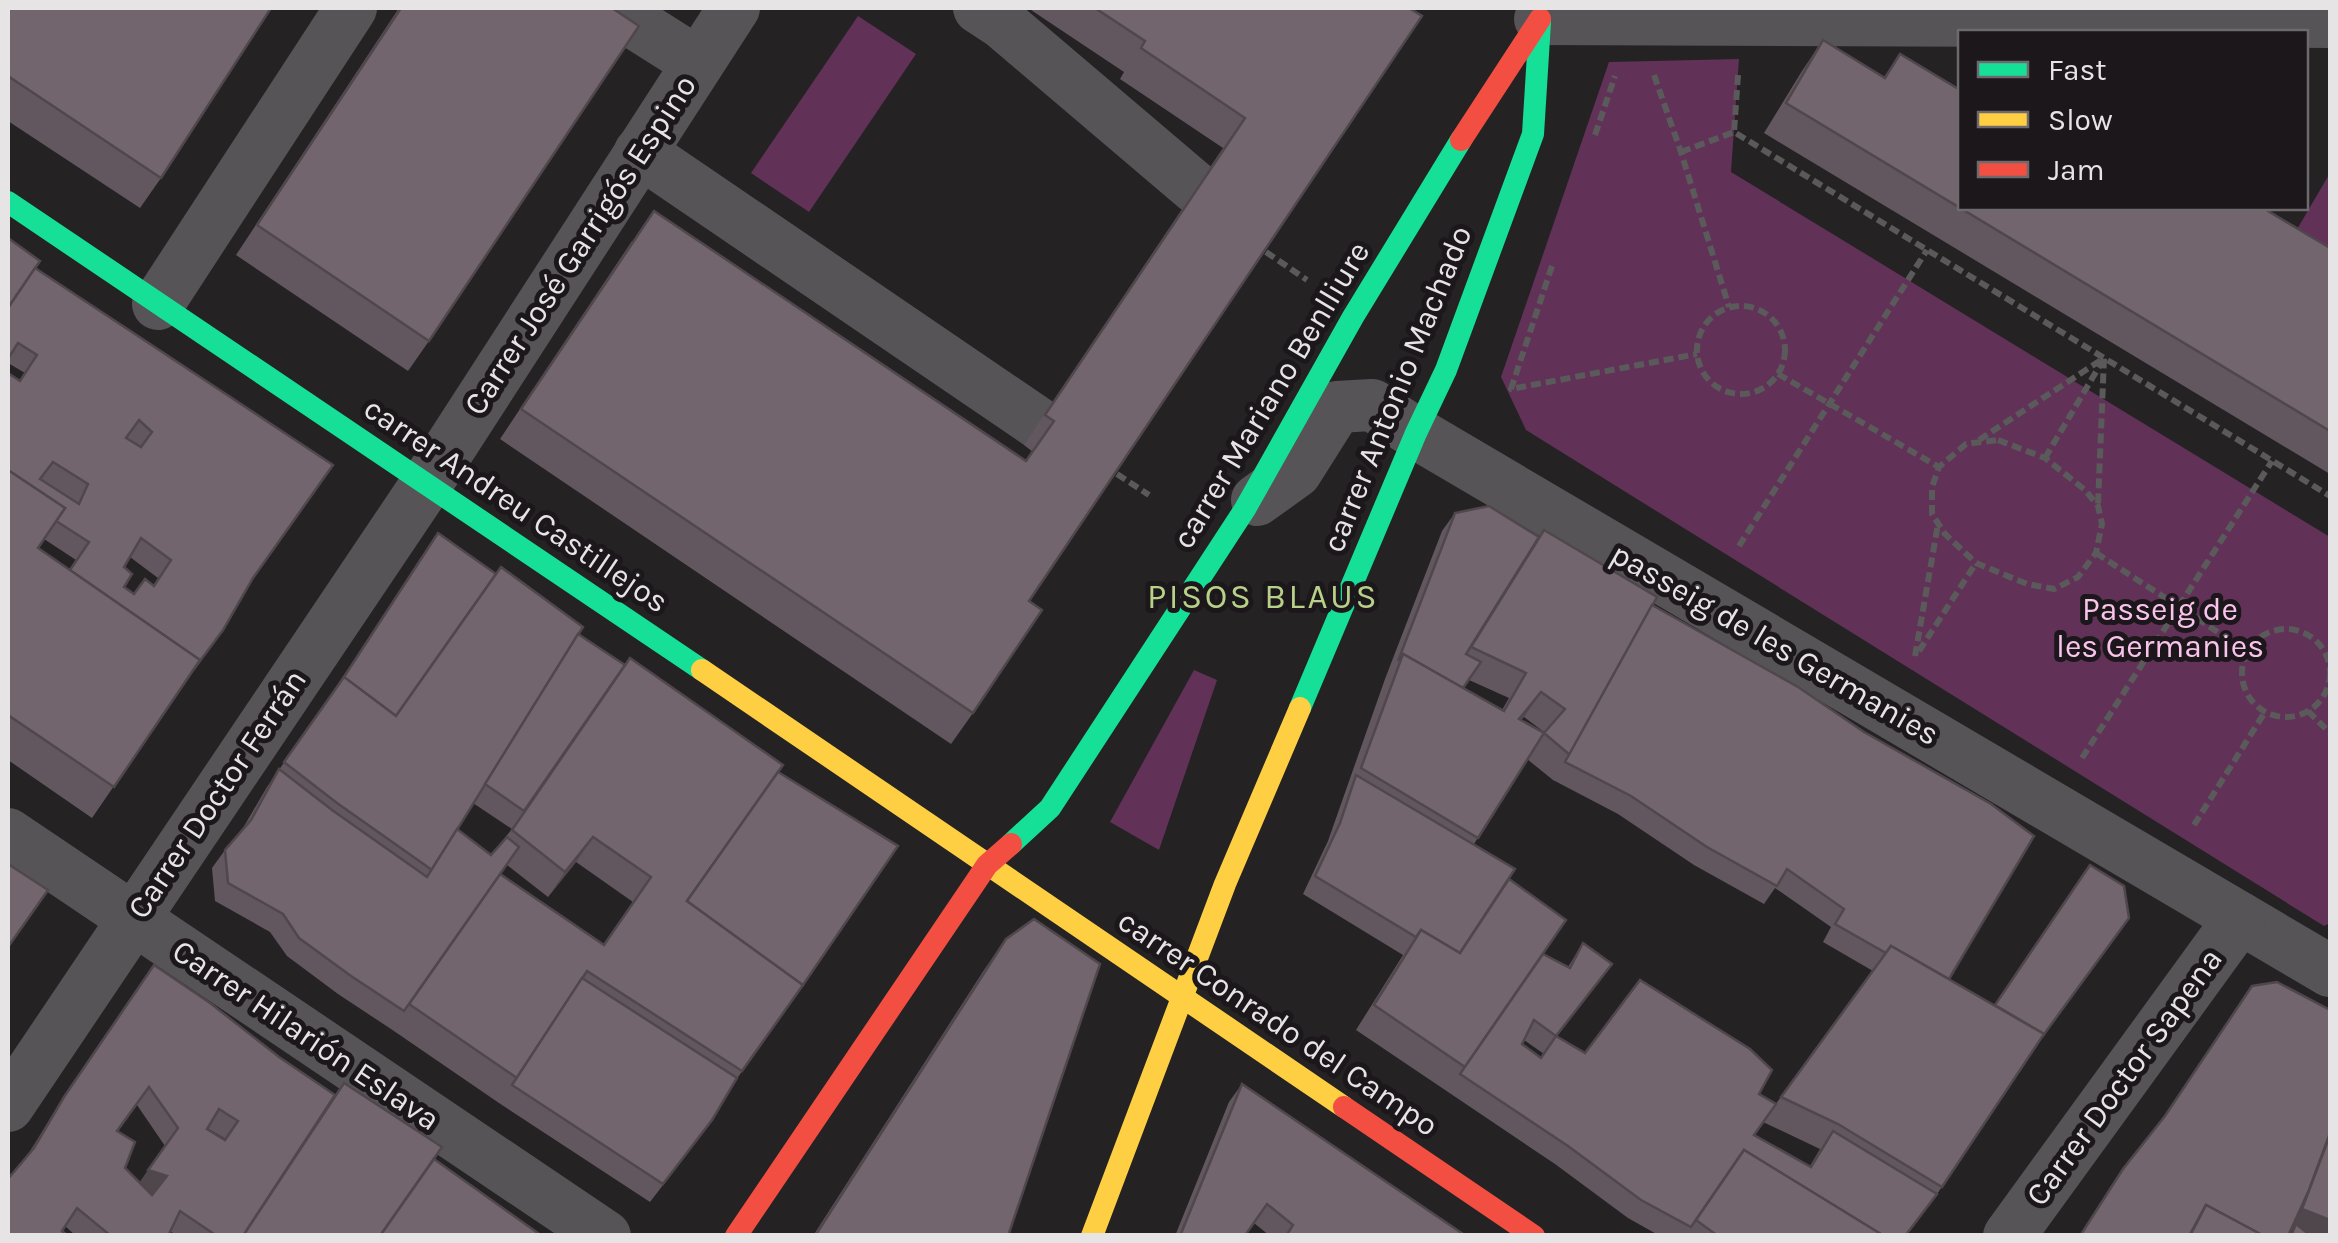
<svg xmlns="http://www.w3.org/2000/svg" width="2338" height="1243" font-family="Karla,sans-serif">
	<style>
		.green { fill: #613158 }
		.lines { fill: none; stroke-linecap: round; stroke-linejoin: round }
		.path { stroke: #5b5a5b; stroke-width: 6; stroke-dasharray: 10 5; stroke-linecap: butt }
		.street { stroke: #565456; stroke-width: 52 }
		.fast { stroke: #16e098; stroke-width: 22 }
		.slow { stroke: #ffcf43; stroke-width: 22 }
		.jam { stroke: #f24e42; stroke-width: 22 }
		.wall { fill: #62575f; fill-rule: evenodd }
		.shaded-wall { fill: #50474d }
		.building { fill: #72656e; stroke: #50474d; stroke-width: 2.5; fill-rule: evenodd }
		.labels { text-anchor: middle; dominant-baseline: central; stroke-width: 10; stroke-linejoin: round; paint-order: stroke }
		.street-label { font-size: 32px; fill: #e7e4e6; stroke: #1c171b }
		.park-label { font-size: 32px; fill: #f9c3ec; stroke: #1c171b }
		.neighbourhood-label { font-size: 35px; letter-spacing: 2.5px; fill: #b7d189; stroke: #1c171b }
	</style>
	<rect width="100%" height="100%" fill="#242223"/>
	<g class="green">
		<path d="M858,16L916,54L809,212L751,173Z"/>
		<path d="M1739,59L1731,172L2330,537V923L2324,926L1526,430L1501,377L1609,62Z"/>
		<path d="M2330,173V275L2286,248Z"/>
		<path d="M1194,670L1217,680L1159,850L1110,822Z"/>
	</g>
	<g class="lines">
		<g class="path">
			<path d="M1654,75L1681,152L1729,307"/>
			<path d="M1738,75L1734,132L2330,496"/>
			<path d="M1595,135L1615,76"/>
			<path d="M1681,152L1734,132"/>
			<path d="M1266,252L1307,280"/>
			<path d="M1552,266L1511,389L1697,354"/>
			<circle cx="1741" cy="350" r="44"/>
			<path d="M1778,374L1939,467"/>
			<path d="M1979,440L2104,358L2098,505"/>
			<path d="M1998,440L2045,458L2085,490L2098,506L2102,524L2096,553L2078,577L2054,589L2027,584L1976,563L1945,534L1932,514V487L1939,467L1966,444Z"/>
			<path d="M2045,458L2103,360"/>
			<path d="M1117,474L1149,495"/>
			<path d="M1739,546L1927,250"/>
			<path d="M2096,553L2247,651"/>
			<circle cx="2286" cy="673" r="44"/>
			<path d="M1919,651L1976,563"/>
			<path d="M1915,656L1938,524"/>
			<path d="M2308,711L2330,733"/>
			<path d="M2082,758L2272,461"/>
			<path d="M2194,825L2265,712"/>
		</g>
		<g class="street">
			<path d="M611,8L698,63"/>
			<path d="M979,8L1002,23L1196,188"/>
			<path d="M1540,19L2330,22"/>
			<path d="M640,152L1038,423"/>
			<path d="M158,304L351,8"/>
			<path d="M1257,500L1296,472L1337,407L1372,405L1416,433L2330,971"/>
			<path d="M8,834L605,1236"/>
			<path d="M8,1106L427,483L734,8"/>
			<path d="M2009,1236L2240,918"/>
		</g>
		<g class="fast">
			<path d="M8,202L702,670"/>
			<path d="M1300,708L1416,433L1446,370L1533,134L1540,22"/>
			<path d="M1011,844L1050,808L1245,509L1353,317L1461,140"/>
		</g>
		<g class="slow">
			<path d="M702,670L1344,1107"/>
			<path d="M1092,1236L1225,884L1300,708"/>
		</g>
		<g class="jam">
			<path d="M1461,140L1540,19"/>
			<path d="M1344,1107L1534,1236"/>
			<path d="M736,1236L987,865L1011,844"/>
		</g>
	</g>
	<g class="wall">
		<path d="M8,8L161,178L140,208L8,121Z"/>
		<path d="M399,8H612L429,341L408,371L236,255Z"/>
		<path d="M1028,8H1409L1029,601L973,713L951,744L500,439L632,241L1026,461L1033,452L1024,445L1223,148L1120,79L1124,72Z"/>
		<path d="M1823,40L1884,77L1900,54L1960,208L2330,248V474L1764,133L1802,71Z"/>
		<path d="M8,238L35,268L333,465L253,578L186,681L92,818L8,760V373L20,381L25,373L8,363ZM44,539L76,560L69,570L38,548ZM130,557L158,578L154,585L134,594L124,587V567Z"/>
		<path d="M1455,513L1652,605L1949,979L2036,1047L1942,1187L1906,1236H1660L1628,1218L1555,1164L1356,1030L1403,955L1303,894L1328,841L1385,679L1442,531ZM1469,680L1509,698L1502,710L1463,688ZM1524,717L1544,732L1521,720ZM1527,759L1553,780L1618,814L1694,865L1764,904L1775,888L1831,927L1823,942L1873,971L1775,1105L1759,1094L1585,1053L1557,1036L1612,964L1583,943L1568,967L1543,954L1489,908L1474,844ZM1524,1040L1544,1054L1541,1058L1522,1044ZM1763,1122L1820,1149L1810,1166L1754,1135Z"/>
		<path d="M578,634L778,772L803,985L736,1080L699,1138L650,1202L499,1103L391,1029L404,1011L391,1029L338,994L287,956L270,932L215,901L212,868L225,850L243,828L267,787L329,698ZM473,803L512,829L491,855L457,829ZM576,862L633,902L604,944L500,874L507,865L548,897Z"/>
		<path d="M1006,939L1008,1236H813L984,970Z"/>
		<path d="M154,965L380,1236H177L170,1231L168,1236H76L65,1226L8,1236L27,1156L52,1116ZM137,1105L165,1146L140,1182L125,1168L118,1131ZM207,1128L226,1139L225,1140L207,1129Z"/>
		<path d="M1242,1084L1466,1236H1270L1254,1223L1246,1234L1248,1236H1175L1229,1102Z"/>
	</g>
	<g class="shaded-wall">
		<path d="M1541,692L1524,717L1501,744L1519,719Z"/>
		<path d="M593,837L576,862L548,897L565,872Z"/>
		<path d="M148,1170L167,1176L154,1194L136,1188Z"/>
		<path d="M2302,1209L2330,1220V1236H2291L2296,1224L2288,1236L2284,1234Z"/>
	</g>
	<g class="building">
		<path d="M8,8H271L161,178L8,76Z"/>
		<path d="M401,8H612L639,26L429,341L257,225Z"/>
		<path d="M1095,8H1409L1422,16L1029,601L1042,610L973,713L521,409L654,211L1026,461L1054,421L1045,415L1245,118L1141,48L1145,41Z"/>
		<path d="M1823,40L1885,78L1900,54L1960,90V208H2263L2330,248V431L1786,103Z"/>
		<path d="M8,238L40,261L8,308Z"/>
		<path d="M35,268L333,465L253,578L223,630L194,669L200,660L70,570L89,542L56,521L65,508L8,470V373L20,381L37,355L18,343L8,359V308ZM139,420L152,432L141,447L126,438ZM53,462L88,484L79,504L40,479ZM141,538L171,560L154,586L145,579L134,594L124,587L132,574L124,567Z"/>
		<path d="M8,470L65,508L38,548L200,660L114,787L8,715Z"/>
		<path d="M1489,506L1539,537L1466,654L1481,662L1463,688L1403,654L1398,661L1455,513Z"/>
		<path d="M1544,530L1657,597L1570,755L1544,733L1565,709L1541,692L1519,719L1544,733L1478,838L1361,768L1403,654L1504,711L1526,673L1471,647Z"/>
		<path d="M438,533L496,574L396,716L344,677L340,683Z"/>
		<path d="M501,567L583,627L432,870L337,803L284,762L344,677L396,716Z"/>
		<path d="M1652,605L1798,687L1864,732L1991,804L2034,836L1949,979L1891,946L1886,953L1835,924L1844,909L1787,869L1777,886L1707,847L1631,796L1565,762Z"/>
		<path d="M578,634L625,665L524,811L485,784Z"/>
		<path d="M630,658L783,765L687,901L803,985L742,1071L587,971L517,1078L409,1004L500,874L604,945L651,877L593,837L565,872L512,830Z"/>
		<path d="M279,769L332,810L427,877L457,829L491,855L507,837L519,847L404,1011L351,976L299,938L283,914L228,883L225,850L251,820Z"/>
		<path d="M778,772L898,846L803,985L687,901Z"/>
		<path d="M1356,775L1515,869L1460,953L1421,930L1416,937L1315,876L1340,823Z"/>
		<path d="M8,864L48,890L8,947Z"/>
		<path d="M2090,865L2124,886L2129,918L2042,1037L2044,1034L1995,1005Z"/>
		<path d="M1509,879L1566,920L1465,1067L1374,1005L1421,930L1460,953Z"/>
		<path d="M1034,919L1100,964L1008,1236H815L1006,939Z"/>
		<path d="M1583,943L1612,964L1556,1036L1585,1053L1640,980L1750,1049L1772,1070L1759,1094L1776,1104L1754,1135L1811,1167L1833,1131L1937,1194L1905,1236H1884L1744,1150L1691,1227L1641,1200L1568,1146L1460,1074L1543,954L1570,968ZM1534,1020L1556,1036L1541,1058L1522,1044Z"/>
		<path d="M1891,946L2044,1034L1942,1187L1838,1124L1781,1097Z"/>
		<path d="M154,965L210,1003L279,1057L335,1095L243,1236H217L180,1211L168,1236H111L77,1208L62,1231L68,1236H8V1179L34,1148L64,1097ZM149,1087L178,1128L148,1170L167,1176L152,1195L125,1168L135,1142L117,1131ZM219,1109L238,1121L225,1140L207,1129Z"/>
		<path d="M582,978L737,1078L712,1120L663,1184L512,1085Z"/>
		<path d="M2277,982L2330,1010V1133L2309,1190L2288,1236H2264L2206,1205L2189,1236H2080L2123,1169L2165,1116L2252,986Z"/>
		<path d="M344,1083L442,1147L380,1236H243Z"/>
		<path d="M1242,1084L1466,1236H1286L1293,1225L1267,1204L1246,1234L1248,1236H1180Z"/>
		<path d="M2330,1135V1220L2302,1209Z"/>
		<path d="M1744,1150L1884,1236H1718L1696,1220Z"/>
		<path d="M434,1159L542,1236H380Z"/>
		<path d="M2206,1205L2264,1236H2190Z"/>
		<path d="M2296,1224L2311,1236H2291Z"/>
	</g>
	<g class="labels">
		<g class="street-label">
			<text transform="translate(580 245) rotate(-57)">Carrer José Garrigós Espino</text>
			<text transform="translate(1397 389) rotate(-68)">carrer Antonio Machado</text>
			<text transform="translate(1271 395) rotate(-59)">carrer Mariano Benlliure</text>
			<text transform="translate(516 505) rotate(34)">carrer Andreu Castillejos</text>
			<text transform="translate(1775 644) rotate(30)">passeig de les Germanies</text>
			<text transform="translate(217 794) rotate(-56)">Carrer Doctor Ferrán</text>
			<text transform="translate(1278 1023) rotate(34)">carrer Conrado del Campo</text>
			<text transform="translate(306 1035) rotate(34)">Carrer Hilarión Eslava</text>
			<text transform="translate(2124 1077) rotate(-54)">Carrer Doctor Sapena</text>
		</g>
		<g class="park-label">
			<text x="2160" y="609">Passeig de<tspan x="2160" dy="37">les Germanies</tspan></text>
		</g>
		<g class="neighbourhood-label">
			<text x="1263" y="596">PISOS BLAUS</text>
		</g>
	</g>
	<rect width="2338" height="1243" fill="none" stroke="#e7e4e6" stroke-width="20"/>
	<rect x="1958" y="30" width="350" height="180" fill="#1c171b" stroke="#6d696c" stroke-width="2.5"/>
	<rect x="1978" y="62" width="50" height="15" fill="#16e098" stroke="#6d696c" stroke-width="2.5"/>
	<text x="2048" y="80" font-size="30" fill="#e7e4e6">Fast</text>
	<rect x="1978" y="112" width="50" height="15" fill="#ffcf43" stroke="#6d696c" stroke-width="2.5"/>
	<text x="2048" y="130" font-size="30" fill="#e7e4e6">Slow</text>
	<rect x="1978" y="162" width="50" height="15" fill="#f24e42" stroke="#6d696c" stroke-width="2.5"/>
	<text x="2048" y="180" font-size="30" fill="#e7e4e6">Jam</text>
</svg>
